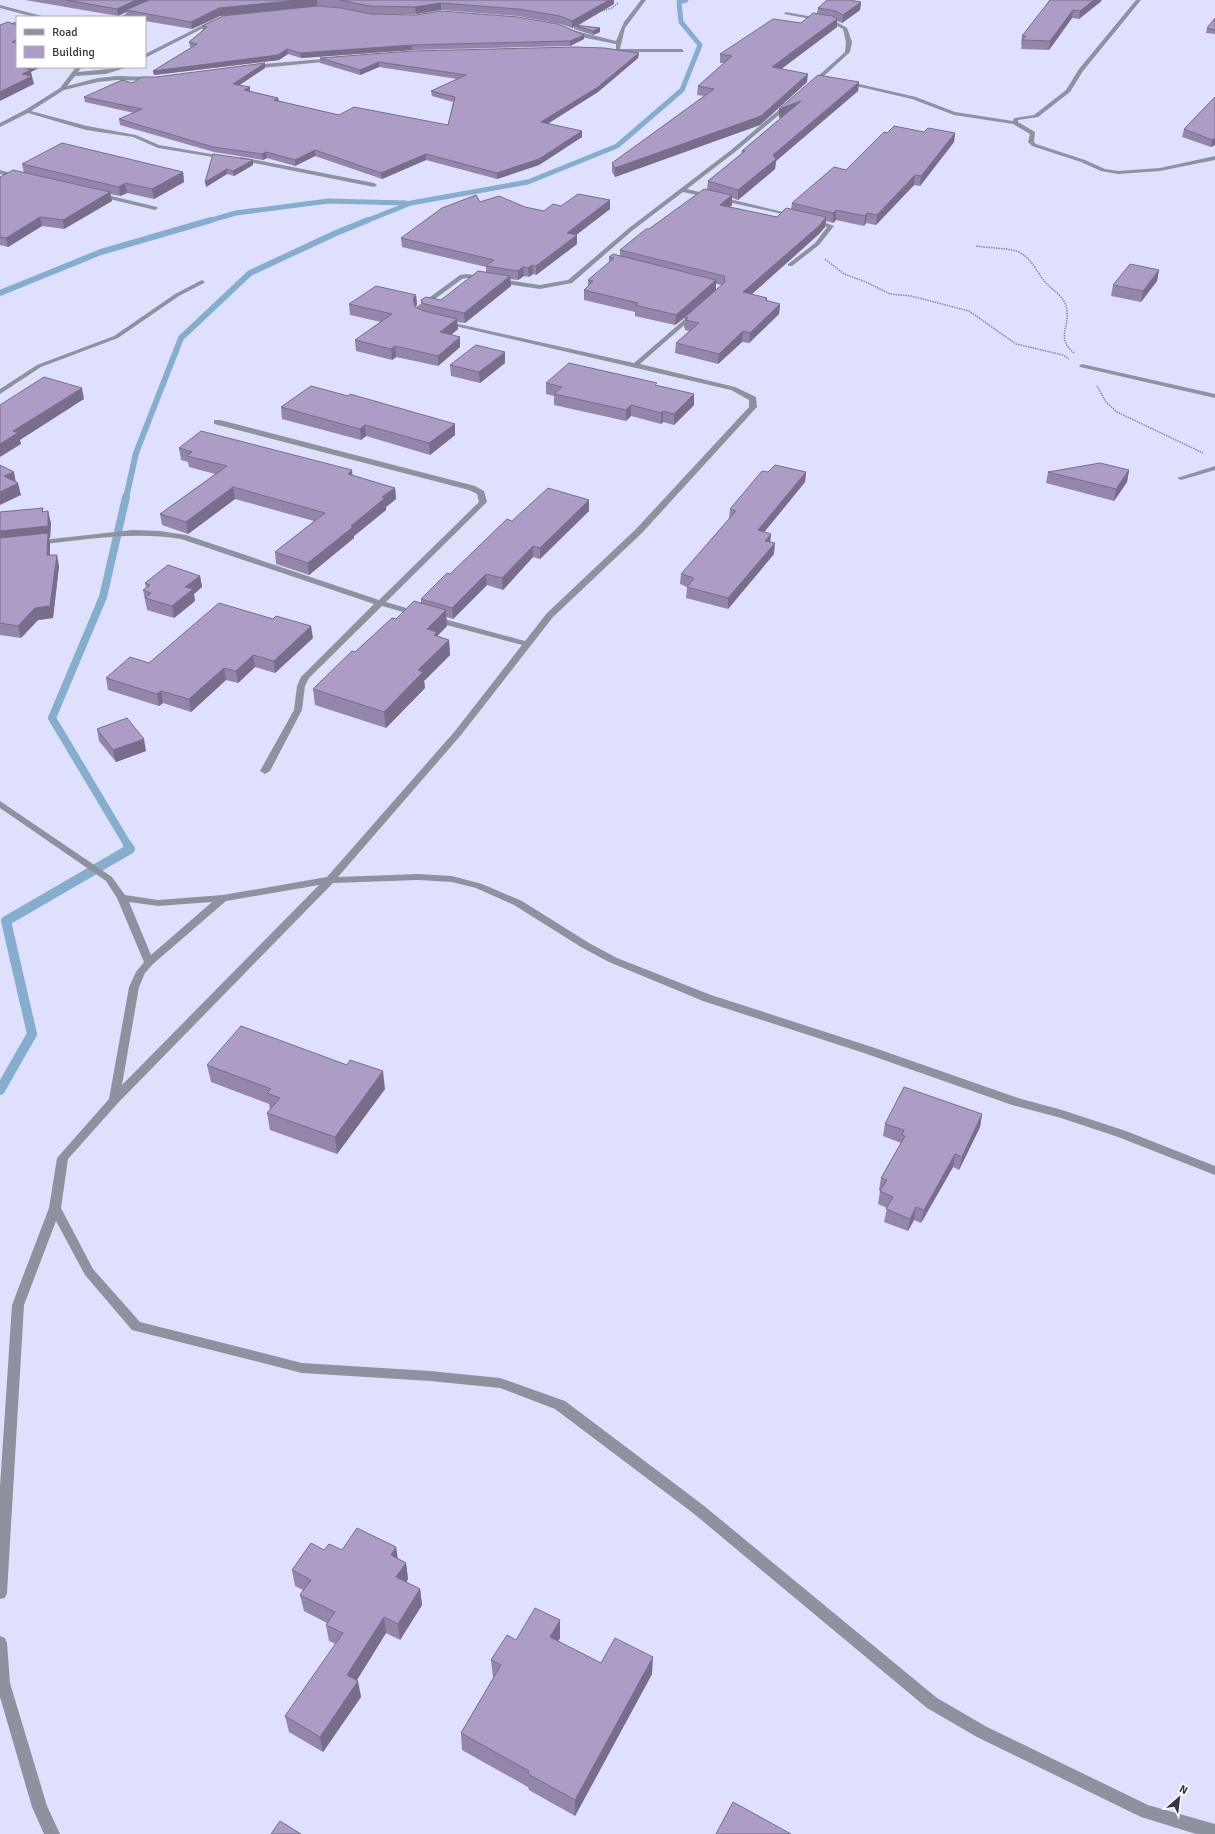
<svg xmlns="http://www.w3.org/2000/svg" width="1215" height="1834" font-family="Signika,sans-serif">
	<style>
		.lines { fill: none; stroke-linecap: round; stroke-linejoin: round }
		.stream-far3 { stroke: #86adcd; stroke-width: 5 }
		.stream-far2 { stroke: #86adcd; stroke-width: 6 }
		.stream-far1 { stroke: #86adcd; stroke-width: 8 }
		.stream { stroke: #86adcd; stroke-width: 10 }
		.path { stroke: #87889d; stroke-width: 1.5; stroke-dasharray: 1.5 1; stroke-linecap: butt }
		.minor { fill: #8d939e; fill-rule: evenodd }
		.wall { fill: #9486aa; fill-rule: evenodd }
		.shaded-wall { fill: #786d8b }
		.building { fill: #ac9cc6; stroke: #786d8b }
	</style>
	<rect width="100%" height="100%" fill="#dee0fd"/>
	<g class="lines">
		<g class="stream-far3">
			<path d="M208,221L236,213L328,201L406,203"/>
			<path d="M366,221L411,203L528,182L617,146L682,90L700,45L681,22L679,2L686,0"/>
		</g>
		<g class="stream-far2">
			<path d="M0,293L101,252L211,220"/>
			<path d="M126,498L136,453L181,338L250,273L336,233L368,220"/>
		</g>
		<path class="stream-far1" d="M126,497L103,597L52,718L129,847"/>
		<path class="stream" d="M0,1090L32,1034L6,921L130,849L128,846"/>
		<g class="path">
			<path d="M601,11L612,8L618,3"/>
			<path d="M976,246C988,248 1009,248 1019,252C1032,259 1036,271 1045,282C1053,291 1066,297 1067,311C1069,329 1056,338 1074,353"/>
			<path d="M825,259L844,274L866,282L890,294L911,296L969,311L1016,344L1063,355L1069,359"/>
			<path d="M1097,386L1106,402L1117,412L1203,453"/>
		</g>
		<g class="minor">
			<path d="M157,0H163L125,17H119Z"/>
			<path d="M641,0H646L625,28L620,49H682L684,52H609L607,49H616V44L581,37L569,32L572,30L616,41L624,22Z"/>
			<path d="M1136,0H1141L1083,71L1070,92L1038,117L1018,120V122L1035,132L1034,142L1036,144L1085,160L1105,169L1118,171L1160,168L1215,156V160L1160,171L1118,174L1101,171L1081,162L1032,146L1028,142L1030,134L1013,124L954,115L912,99L843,83L846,81L916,97L955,112L1013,121L1014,118L1034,115L1066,90L1079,69Z"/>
			<path d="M0,5L42,16V17H34L0,8Z"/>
			<path d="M786,12L835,21L847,28L852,42L850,52L813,86L808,85L845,52L846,42L843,29L832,23L784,14Z"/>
			<path d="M213,20L217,21L145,58V54Z"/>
			<path d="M17,21V24L0,32V28Z"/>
			<path d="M335,58L333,61L252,69L249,67L252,65Z"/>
			<path d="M76,67H82L78,72L128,67L106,74L75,76L67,86L98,78L117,76L153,77L156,79L153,81L117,80L98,82L64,90L31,111L87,126L136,135L159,145L228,157L225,159L158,148L133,137L86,130L28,113L0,127V123L25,110L60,88Z"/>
			<path d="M787,103L792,104L735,152L687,189L796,215V217L683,192L633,230L572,283L540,289L467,278L462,279L420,310L421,314L426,317L425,318H421L415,315V308L460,275L467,274L540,285L568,280L629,228L731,150Z"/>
			<path d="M241,157L374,183L377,185L374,187L239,160L238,159Z"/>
			<path d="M0,170L21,176L22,177L19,179L0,174Z"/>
			<path d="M99,193L157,207L158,208L155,210L97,196L96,195Z"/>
			<path d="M812,219H816L834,226L819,245L792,266H788V264L815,243L827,227L812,221Z"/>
			<path d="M202,280L205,282L204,283L179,296L118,338L41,367L0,394V389L37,365L114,336L175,294Z"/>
			<path d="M692,313L697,314L640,364L735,387L756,397L757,407L642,533L553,617L461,735L338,877L418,874L452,876L482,884L522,901L589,943L617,958L711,995L872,1047L1018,1098L1062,1110L1126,1131L1215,1166V1175L1118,1137L1061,1118L1012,1105L864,1053L703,1001L609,962L581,947L514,905L476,888L452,882L418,880L333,883L118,1103L68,1159L61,1208L93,1269L140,1322L302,1363L430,1371L500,1378L565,1401L703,1505L937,1698L987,1727L1148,1805L1215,1824V1834H1196L1141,1817L977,1737L927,1708L693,1513L555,1409L500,1388L430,1381L302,1373L132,1330L85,1275L56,1221L24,1305L7,1593L5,1598L0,1599V1487L12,1305L49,1208L57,1158L109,1099L129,987L136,972L144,962L117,898L106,881L0,808V801L112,877L125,895L158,900L223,895L327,877L455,731L522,645L431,621V617H437L525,641L547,613L636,529L749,407V400L731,390L442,323L445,321L634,363ZM319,885L122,1085L139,987L145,973L153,964L226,901ZM129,902L158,906L212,902L151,955Z"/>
			<path d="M1082,364L1215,394V398L1080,367L1079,366Z"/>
			<path d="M214,420H220L475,486L484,491L487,502L386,602L420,612V616H417L382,606L309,678L305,686L302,710L270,771L265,774L260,771L294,710L297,686L301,677L374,604L181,539C132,531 85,540 36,545H33V541L133,530L160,531L186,535L379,600L479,502L477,494L469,490L214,424Z"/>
			<path d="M1215,466V470L1181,480L1177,478Z"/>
			<path d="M0,1636L5,1638L7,1643L10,1683L47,1806L60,1834H44L32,1807L0,1697Z"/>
		</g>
	</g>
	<g class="wall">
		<path d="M25,0H614V4L577,25L600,28V32L593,35L574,29V27L572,28L560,24L518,16L441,10L416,14H370L342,8L317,6L220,16L192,29L145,21V17H127L126,12L118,16Z"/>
		<path d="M1050,0L1102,1L1079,19L1072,18L1049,50L1021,49L1022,45H1021L1022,36Z"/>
		<path d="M861,2L860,10L842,23L837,21V27L781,69L807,82L760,125L615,177L612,172V163L704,96L697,95L698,86L724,63H720V54L801,23L817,13L818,8Z"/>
		<path d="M370,14L584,39L570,46L412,50L301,58L288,54L279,60L154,75L153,71L192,47H190L189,42L203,31L202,26Z"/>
		<path d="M1215,18V34L1206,33L1207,28Z"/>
		<path d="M639,53L638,58L598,92L547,124L582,131V137L539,165L497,179L426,160L382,179L315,156L295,166L267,158L263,160L214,152L120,125L119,119L134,113L85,102L84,97L132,83L156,77L265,68L240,85L250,91L278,98L279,101L339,115L448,125L453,102L432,96L431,91L457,79L379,67L360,75L320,63V58Z"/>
		<path d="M859,82L858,91L776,161L775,169L738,200L732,198V205L729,207L777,217L791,209L792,203L846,170L887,133L924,132L955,133L954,142L920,186L914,185L876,225L866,223L864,226L836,220L833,223L826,221L825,227L819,234L752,294L767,298V301L780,304L779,314L749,343L742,342L718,364L675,353L676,343L689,331L685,330V328H684L685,318L675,325L635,316V312L584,300V290L588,286V280L609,263V257L620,256V250L649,229L707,189L708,181L741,154L742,151L782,117L779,118ZM716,284L722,285L716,290Z"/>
		<path d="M1215,97V145L1211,147L1182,137L1184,129Z"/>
		<path d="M213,154L253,160V165L234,176L227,174L206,187Z"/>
		<path d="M22,164L183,172L184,182L154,199L127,193L120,196L110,194L112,201L64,229L42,226L8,247L0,245V177L24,173Z"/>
		<path d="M610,200V209L576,235H577V244L536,275L533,274L529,277L524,276L518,280L510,279L511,286L465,323L457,322L458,329L451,335L460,347L438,366L396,357L392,360L356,351L355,340L381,322L350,315L349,304L416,295L417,305L415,307L422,310L421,300H441L486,272V267L402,247L401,238L480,202L525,207L544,211L561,206Z"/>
		<path d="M1159,270L1157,281L1141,302L1111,296L1113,285Z"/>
		<path d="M505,363L480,383L451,376L450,365Z"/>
		<path d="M546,383L657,385L694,405L674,425L663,422L661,424L631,416L626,421L554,405V396L546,394Z"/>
		<path d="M348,396L455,424V435L430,455L366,436L361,440L282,419L281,407Z"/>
		<path d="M179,448L352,475L395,488L396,499L386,507V510L354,536V538L309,575L276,564L275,552L314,521L235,499L188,534L162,525L160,514L215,474L189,467L188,462L181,460Z"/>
		<path d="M1129,470L1127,482L1114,501L1046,483L1048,472Z"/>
		<path d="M768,472H806L805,482L764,532L770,542L774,554L728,609L686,598L687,587L680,584L681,574L729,519L730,509Z"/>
		<path d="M589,500V511L540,559L533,557L503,590L487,585L453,619L446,617L447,626L438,635V637L449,640L450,655L424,681L425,688L386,728L315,705L313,689L355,652L396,619L421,603V599L512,521Z"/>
		<path d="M43,508V512L51,523L50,538H49L50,544V555L59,566L53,618L38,620L21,638L0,635V512Z"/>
		<path d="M200,576L202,587L194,594L195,601L174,618L147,610L143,590L146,588L145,583Z"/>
		<path d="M313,638L275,673L255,667L238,683L226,680L191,712L163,703L159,706L108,690L106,678L149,663Z"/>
		<path d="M97,729L146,751L116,762L99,741Z"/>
		<path d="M207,1065L385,1089L337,1154L270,1130L267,1113L270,1110L269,1104L211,1082Z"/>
		<path d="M982,1114L980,1127L959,1170L953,1167L921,1223L914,1220L908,1231L884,1222L887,1208L878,1204L880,1191L879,1190L881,1178L900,1145L901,1143L883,1136L885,1124Z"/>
		<path d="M396,1547L398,1559L406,1563L408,1579L406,1582L420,1589L422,1605L400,1640L386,1633L357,1680L361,1697L323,1752L289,1732L285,1716L336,1644L329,1641L326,1625L327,1623L304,1611L300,1595L303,1590L295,1586L292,1570L324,1550H342Z"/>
		<path d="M560,1638L558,1641L601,1663L652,1674L575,1816L529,1790L528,1787L462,1750L461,1733L494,1678L493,1677L491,1660L516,1640Z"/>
	</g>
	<g class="shaded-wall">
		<path d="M136,0H153L126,10V12L118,16L117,9Z"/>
		<path d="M299,0H317V6L220,16L192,29L191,22L219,8Z"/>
		<path d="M608,0H614V4L577,26L574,25V27L572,28V21Z"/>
		<path d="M1094,0H1102L1079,19L1080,11Z"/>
		<path d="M861,2L860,10L842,23L843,15Z"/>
		<path d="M441,3V10L416,14L415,7Z"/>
		<path d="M1073,10L1072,18L1049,50L1050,41Z"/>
		<path d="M837,19V27L772,76V67Z"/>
		<path d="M600,28V32L593,35V31Z"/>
		<path d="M584,35V39L570,46V41Z"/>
		<path d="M17,39V47L12,42Z"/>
		<path d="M412,45V50L301,58L300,53Z"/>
		<path d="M287,49L288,54L279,60L154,75L153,71Z"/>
		<path d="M639,53L638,58L598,92L541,128V122Z"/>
		<path d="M379,62V67L360,75V70Z"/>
		<path d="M265,63V68L233,89V84Z"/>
		<path d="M25,67H41L31,72L34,84L0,101V92L23,68Z"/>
		<path d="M808,74L807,82L760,125L615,177V168Z"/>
		<path d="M859,82L858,91L776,161L775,169L738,200V190L773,155Z"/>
		<path d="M250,87V92L244,90Z"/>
		<path d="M278,98L279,103L274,100Z"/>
		<path d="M801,101L800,110L779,118V109Z"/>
		<path d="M582,131V137L539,165L497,179V173Z"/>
		<path d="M955,133L954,142L920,186L921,176Z"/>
		<path d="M1215,138V145L1211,147L1212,140Z"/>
		<path d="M315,150V156L295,166V160Z"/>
		<path d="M266,152L267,158L263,160L262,154Z"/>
		<path d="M426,154V160L382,179L381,173Z"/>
		<path d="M253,160V165L234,176L233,171Z"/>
		<path d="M227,169V174L206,187L205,182Z"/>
		<path d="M183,172L184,182L154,199L152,189Z"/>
		<path d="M915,175L914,185L876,225L877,215Z"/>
		<path d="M125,183L127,193L120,196L119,187Z"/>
		<path d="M110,192L112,201L64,229L63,220Z"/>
		<path d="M732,195V205L720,215V205Z"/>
		<path d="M610,200V209L567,242V233Z"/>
		<path d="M836,210V220L833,223V213Z"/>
		<path d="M867,213L866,223L864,226L865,216Z"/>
		<path d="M40,217L42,226L8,247L6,238Z"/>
		<path d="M826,217L825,227L819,234L743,302V292Z"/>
		<path d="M577,235V244L536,275V266Z"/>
		<path d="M532,265L533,274L529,277L528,268Z"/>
		<path d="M523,267L524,276L518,280V271Z"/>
		<path d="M1159,270L1157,281L1141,302L1143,291Z"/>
		<path d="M510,276L511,286L465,323L464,313Z"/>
		<path d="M716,280V291L675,325L676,315Z"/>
		<path d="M416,295L417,305L414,308L413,298Z"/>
		<path d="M780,304L779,314L749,343L750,333Z"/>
		<path d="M457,319L458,329L441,343L440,332Z"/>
		<path d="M743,331L742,342L718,364L719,354Z"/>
		<path d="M460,337V347L438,366V356Z"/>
		<path d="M395,346L396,357L392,360L391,349Z"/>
		<path d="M505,352V363L480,383L479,372Z"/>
		<path d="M82,388L84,399L20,440L21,444L0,457V444L13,431Z"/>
		<path d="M694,394V405L674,425V414Z"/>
		<path d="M631,405V416L626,421V410Z"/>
		<path d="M663,411V422L661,424V413Z"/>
		<path d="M455,424V435L430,455L429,443Z"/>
		<path d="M365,425L366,436L361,440L360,429Z"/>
		<path d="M352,470L353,482L348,474Z"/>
		<path d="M1129,470L1127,482L1114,501L1116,489Z"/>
		<path d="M14,472L16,483L4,476Z"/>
		<path d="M806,472L805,482L757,541L758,530Z"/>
		<path d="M18,483L21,495L0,505V492Z"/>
		<path d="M233,487L235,499L188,534L186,522Z"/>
		<path d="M395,488L396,499L386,507V510L354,536V538L309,575L308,563L351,526L382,497Z"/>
		<path d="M589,500V511L540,559V548Z"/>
		<path d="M48,511L51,523L50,538H49L50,544L49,567L0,543V531Z"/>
		<path d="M771,534L770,545L765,541Z"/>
		<path d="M775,543L774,554L728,609V598Z"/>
		<path d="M533,546V557L503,590L502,578Z"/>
		<path d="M57,555L59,566L53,618L38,620L21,638L18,626Z"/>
		<path d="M486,574L487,585L453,619L452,608Z"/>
		<path d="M200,576L202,587L194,594L195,601L174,618L172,606L185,587Z"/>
		<path d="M446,610L447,626L438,635V647L427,629Z"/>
		<path d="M311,626L313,638L275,673L274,661Z"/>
		<path d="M449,640L450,655L424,681L425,688L386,728L384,712L418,670Z"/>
		<path d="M253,655L255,667L238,683L236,671Z"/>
		<path d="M224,668L226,680L191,712L189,699Z"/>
		<path d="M161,691L163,703L159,706L157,694Z"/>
		<path d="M144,739L146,751L116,762L113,750Z"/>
		<path d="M383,1071L385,1089L337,1154L335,1137Z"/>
		<path d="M982,1114L980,1127L959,1170L962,1157Z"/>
		<path d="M955,1154L953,1167L921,1223L924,1210Z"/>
		<path d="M916,1207L914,1220L908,1231L910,1219Z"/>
		<path d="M396,1547L398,1563L391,1555Z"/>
		<path d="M406,1563L408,1579L399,1594L396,1577Z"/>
		<path d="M420,1589L422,1605L400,1640L398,1624Z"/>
		<path d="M384,1617L386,1633L350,1691L347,1675Z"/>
		<path d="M560,1620V1638L550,1655V1637Z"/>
		<path d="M653,1657L652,1674L575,1816V1800Z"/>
		<path d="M358,1681L361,1697L323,1752L320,1737Z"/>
	</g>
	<g class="building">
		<path d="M66,0H136L117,9Z"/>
		<path d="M149,0H299L219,8L191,22L126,10Z"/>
		<path d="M339,0H609L572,21L560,16L518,9L441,3L415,7L370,6Z"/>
		<path d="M827,0H849L861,2L843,15L836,11L818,8Z"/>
		<path d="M1050,0H1094L1080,11L1073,10L1050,41L1022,40L1026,36H1022Z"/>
		<path d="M317,6L341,8L370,14L416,15L441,11L518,17L558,24L584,35L570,41L412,45L300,53L287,49L278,55L153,71L197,44L189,42L207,27L202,26L223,16Z"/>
		<path d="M813,13L832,16L837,19L772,67L808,74L761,116L615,168L612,163L714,89L698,86L732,56L720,54L773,19L801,23Z"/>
		<path d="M1215,18V30L1207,28Z"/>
		<path d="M8,22L17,25V39L12,42L17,43V67H25L23,68L31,70L22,74L32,76L0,92V25Z"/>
		<path d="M574,25L600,28L593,31Z"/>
		<path d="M575,47L604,48L639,53L598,87L541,122L582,131L539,159L497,173L426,154L381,173L315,150L295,160L266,152L262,154L213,147L119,119L142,109L84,97L122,80L132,83L142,77H156L265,63L233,84L250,87L244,90L278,98L274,100L339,115L354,107L448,125L455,97L431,91L466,75L379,62L360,70L320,58L412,51Z"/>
		<path d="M818,75L859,82L773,155L776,159L738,190L708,181L745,151H742L801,101L779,109Z"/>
		<path d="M1215,97V138L1212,140L1184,129Z"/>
		<path d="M894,126L924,132L928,128L955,133L921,176L915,175L877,215L867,213L865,216L836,210L833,213L792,203L834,167L846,170L884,132L887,133Z"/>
		<path d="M62,143L183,172L152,189L125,183L119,187L22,164Z"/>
		<path d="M213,154L253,160L233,171L227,169L205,182Z"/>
		<path d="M13,170L110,192L63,220L40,217L6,238L0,237V177Z"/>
		<path d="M704,189L732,195L720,205L777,217L786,208L826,217L820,225L743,292L767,298L765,300L780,304L750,333L743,331L719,354L676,343L699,323L685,320L688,318L685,317L725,282L724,276L620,250L646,229H649Z"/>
		<path d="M578,194L610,200L567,233L577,235L536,266L532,265L528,268L523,267L518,271L486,266L494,260L401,238L442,208L476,195L480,202L499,196L525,207L544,211L553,204L561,206Z"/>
		<path d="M613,254L716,280L676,315L635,305L638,303L584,290L593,281L588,280L614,258L609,257Z"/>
		<path d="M1130,264L1159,270L1143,291L1113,285Z"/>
		<path d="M478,271L510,276L464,313L429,305L422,303L421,300L426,297L441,300Z"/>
		<path d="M376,286L416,295L413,298L415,307L424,311L457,319L440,332L460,337L438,356L395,346L391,349L355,340L392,314L349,304Z"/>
		<path d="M476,345L505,352L479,372L450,365Z"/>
		<path d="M569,363L657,383L655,385L694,394L674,414L663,411L661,413L631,405L626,410L554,394L562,387L546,383Z"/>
		<path d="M44,377L82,388L13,431L18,433L0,444V405Z"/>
		<path d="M311,386L348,396L350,394L455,424L429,443L365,425L360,429L281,407Z"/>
		<path d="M201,431L352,470L348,474L395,488L382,497L385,498L351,526L353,527L308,563L275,552L325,513L233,487L186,522L160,514L227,466L187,456L192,452L179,448Z"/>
		<path d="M1100,463L1129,470L1116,489L1048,472Z"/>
		<path d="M0,465L14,472L4,476L18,483L0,492Z"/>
		<path d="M775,465L806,472L758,530L771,534L765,541L775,543L728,598L687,587L694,578L681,574L736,511L730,509L762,471L768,472Z"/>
		<path d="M548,488L589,500L540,548L533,546L502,578L486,574L452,608L421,599L447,573L450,574L507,519L512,521Z"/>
		<path d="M43,508L42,512L48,511V526L0,531V512Z"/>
		<path d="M48,533L47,555H57L50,606L35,608L18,626L0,623V538Z"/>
		<path d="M168,565L200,576L185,587L193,589L172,606L145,598L151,593L143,590L150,585L145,583Z"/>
		<path d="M414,601L446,610L427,629L437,632L434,635L449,640L418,670L423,672L384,712L313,689L352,651L355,652L392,618L396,619Z"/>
		<path d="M219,603L273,619L276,616L311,626L274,661L253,655L236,671L224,668L189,699L161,691L157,694L106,678L130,657L149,663Z"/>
		<path d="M127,718L144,739L113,750L97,729Z"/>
		<path d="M241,1026L347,1065L350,1060L383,1071L335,1137L267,1113L280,1098L267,1093L271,1089L207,1065Z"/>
		<path d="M904,1087L982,1114L962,1157L955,1154L924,1210L916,1207L910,1219L886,1209L893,1197L880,1191L887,1180L881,1178L905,1136L902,1135L904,1130L885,1124Z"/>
		<path d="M357,1528L396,1547L391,1555L406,1563L396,1577L420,1589L398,1624L384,1617L347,1675L358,1681L320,1737L285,1716L343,1633L326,1625L335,1612L300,1595L311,1580L292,1570L311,1543L324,1550L329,1544L342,1550Z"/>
		<path d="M535,1608L560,1620L550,1637L601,1663L615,1638L653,1657L575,1800L528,1774L529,1771L461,1733L501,1665L491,1660L507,1635L516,1640Z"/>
		<path d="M733,1802L791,1834H716Z"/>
		<path d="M280,1821L301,1834H271Z"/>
	</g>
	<rect x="16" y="16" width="130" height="52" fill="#ffffff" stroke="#aeaeb3"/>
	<rect x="24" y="29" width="20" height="6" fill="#8d939e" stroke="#aeaeb3"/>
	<text x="52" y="36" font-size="12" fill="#353541">Road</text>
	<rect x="24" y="46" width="20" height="12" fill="#ac9cc6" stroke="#aeaeb3"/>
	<text x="52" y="56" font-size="12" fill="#353541">Building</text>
	<g transform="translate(1179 1798) rotate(28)" stroke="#ffffff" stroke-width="3" paint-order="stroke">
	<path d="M0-3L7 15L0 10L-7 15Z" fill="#353541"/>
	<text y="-6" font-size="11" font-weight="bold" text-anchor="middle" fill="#353541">N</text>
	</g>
</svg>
